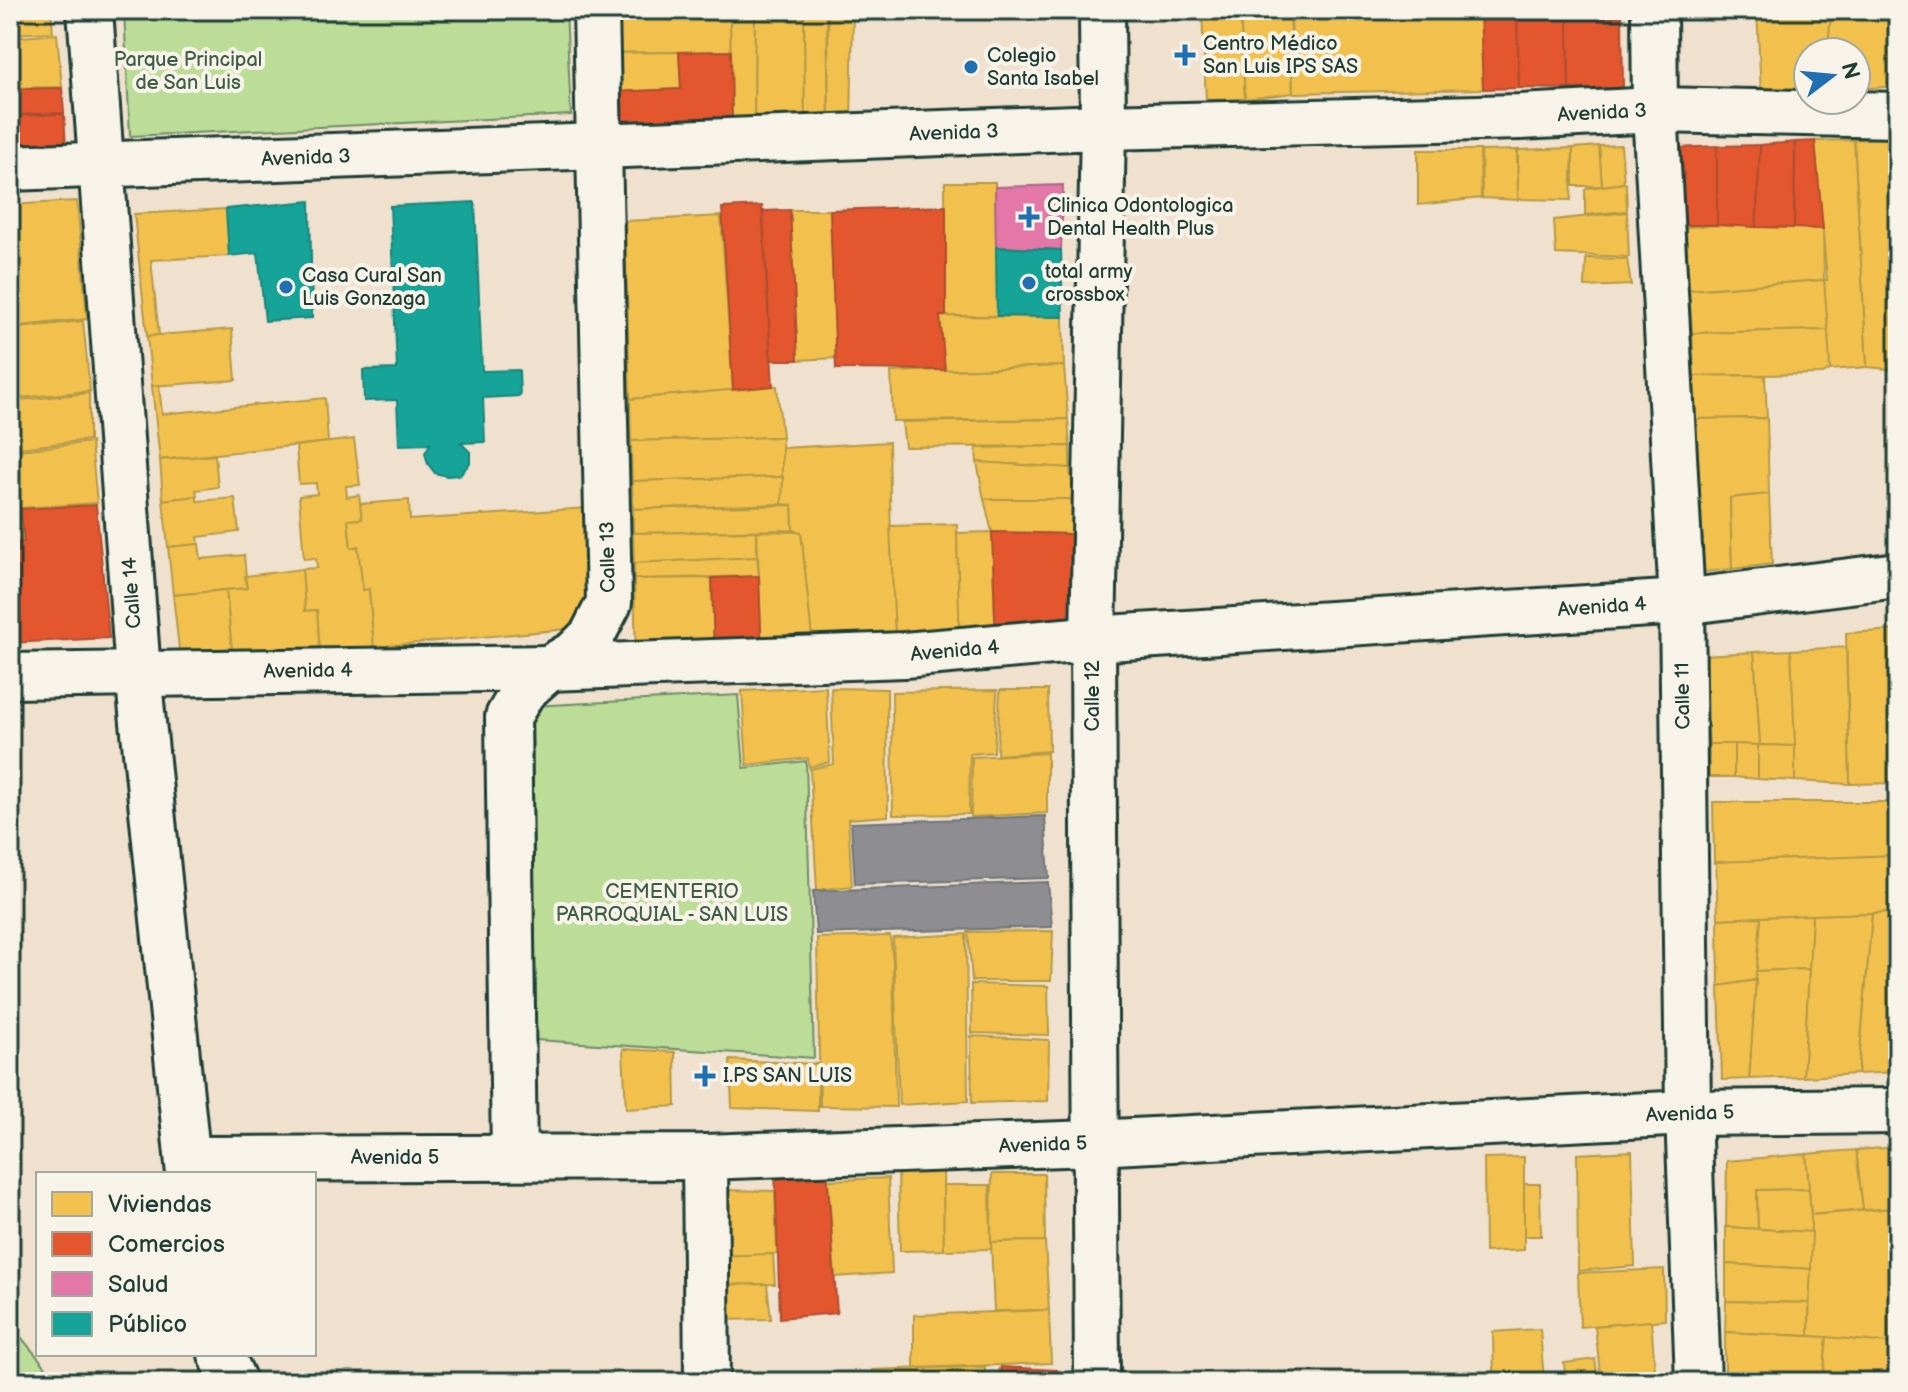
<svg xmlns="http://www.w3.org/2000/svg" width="1908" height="1392" font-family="'Balsamiq Sans',sans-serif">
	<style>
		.green { fill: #bbdd97; stroke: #6d8d66; stroke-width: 2 }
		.homes { fill: #f2c14e; stroke: #b39946; stroke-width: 2 }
		.shops { fill: #e4572e; stroke: #a94f30; stroke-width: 2 }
		.health { fill: #e377a8; stroke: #a86685; stroke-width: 2 }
		.public { fill: #17a398; stroke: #19847a; stroke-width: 2 }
		.industry { fill: #8d8d92; stroke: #6c7576; stroke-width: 2 }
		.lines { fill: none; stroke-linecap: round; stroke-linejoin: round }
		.minor-casing { stroke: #1f3d34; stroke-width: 50 }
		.major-casing { stroke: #1f3d34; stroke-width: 50 }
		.minor { stroke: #f7f3e8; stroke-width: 44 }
		.major { stroke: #f7f3e8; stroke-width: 44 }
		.poi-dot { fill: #1f6fb2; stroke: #f7f3e8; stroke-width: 3 }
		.labels { text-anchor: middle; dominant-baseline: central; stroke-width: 8; stroke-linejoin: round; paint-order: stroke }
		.poi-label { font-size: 20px; fill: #1f3d34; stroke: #f7f3e8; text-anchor: start }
		.park-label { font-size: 20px; fill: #3e5d48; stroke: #f7f3e8 }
		.street-label { font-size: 20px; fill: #1f3d34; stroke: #f7f3e8 }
	</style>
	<rect width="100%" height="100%" fill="#f0e0ce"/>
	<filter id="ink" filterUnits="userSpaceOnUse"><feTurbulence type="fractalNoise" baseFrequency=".0125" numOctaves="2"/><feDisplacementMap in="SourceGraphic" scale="16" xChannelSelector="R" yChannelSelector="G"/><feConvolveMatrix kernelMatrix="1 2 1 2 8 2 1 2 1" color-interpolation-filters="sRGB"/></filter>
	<g filter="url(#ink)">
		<g class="green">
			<path d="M124,10H566L571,115L130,136Z"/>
			<path d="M738,695L744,768L806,761L814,1058L536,1040L532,706Z"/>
			<path d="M10,1324L56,1379V1382H10Z"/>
		</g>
		<g class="homes">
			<path d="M10,10H51L53,32L10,34Z"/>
			<path d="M610,10H730L731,51L612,53Z"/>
			<path d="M730,10H755L754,132L732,131Z"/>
			<path d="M755,10H804L805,130L754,132Z"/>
			<path d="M804,10H827L829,130H805Z"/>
			<path d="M828,10H853L851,129L829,130Z"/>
			<path d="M1202,10H1240L1245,99L1206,100Z"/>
			<path d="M1240,10H1290L1293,93L1245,99Z"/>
			<path d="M1291,10H1480L1483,89L1293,93Z"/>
			<path d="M1757,10H1831L1828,52H1808V92L1761,94Z"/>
			<path d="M1831,10H1893L1898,86L1856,89V52H1828Z"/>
			<path d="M1893,10H1898V86Z"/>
			<path d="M57,34L62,87L10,88V38Z"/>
			<path d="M679,52L681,89L613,92L612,53Z"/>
			<path d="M1898,136V370L1867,367L1854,140Z"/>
			<path d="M1854,140L1867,367L1830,370L1824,280H1827L1815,141Z"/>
			<path d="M1621,145L1624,183L1602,186L1599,146Z"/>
			<path d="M1599,146L1602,186H1573V148Z"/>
			<path d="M1573,148L1571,200L1518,199V150Z"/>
			<path d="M1418,150H1480L1481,198L1418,205Z"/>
			<path d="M1517,150L1518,200L1482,198L1481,151Z"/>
			<path d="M945,182H995L997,316H946Z"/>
			<path d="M1626,183L1627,211L1585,215V190L1588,188Z"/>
			<path d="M77,201L87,319L10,327V205Z"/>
			<path d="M226,209L229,256L151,260L159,335L147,336L134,214Z"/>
			<path d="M790,210H830L836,358L798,360Z"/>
			<path d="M1627,212L1629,257L1556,254L1554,220Z"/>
			<path d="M721,216L733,390L630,399L625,221Z"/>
			<path d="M1717,225L1823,229L1824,280L1689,290L1686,227Z"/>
			<path d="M1586,258L1627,259L1631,285L1585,287Z"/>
			<path d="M1824,280L1828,330L1692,333L1689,290Z"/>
			<path d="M940,316L1063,317L1064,366L945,370Z"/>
			<path d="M83,321L90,391L10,399V329Z"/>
			<path d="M232,329L236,380L152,386L147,336Z"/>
			<path d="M1828,330L1830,370L1823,374L1694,376L1692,333Z"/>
			<path d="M1064,366L1068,419L893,421L891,372Z"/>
			<path d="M1765,375L1767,418L1696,419L1694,376Z"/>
			<path d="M159,385L162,414L325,398L328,442L160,460L152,386Z"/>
			<path d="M773,386H777L782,437L631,441L630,399Z"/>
			<path d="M89,393V440L10,449V401Z"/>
			<path d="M1767,418L1769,494L1730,498L1732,569L1704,572L1696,419Z"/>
			<path d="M1068,419L1070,446L905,447L902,422Z"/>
			<path d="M782,437L783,477L632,481L631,441Z"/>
			<path d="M354,439L360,485L346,486L347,497L359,495L362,519L348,520L351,548L358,546L363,590L369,589L374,647L320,653L317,610L305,611L302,569L317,568L316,558L304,559L299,496L317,494L316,483L299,484L296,446Z"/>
			<path d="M91,442L97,503L20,508L22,540L10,541V451Z"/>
			<path d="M889,442L891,544L896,656L814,658L801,532L793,530L792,505L782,504V448Z"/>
			<path d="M1070,446V468L977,462L976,448Z"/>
			<path d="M215,455L218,487L196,490L197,496L163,500L160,460Z"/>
			<path d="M977,462L1070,468L1074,499H984Z"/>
			<path d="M783,477L782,504L633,509L632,481Z"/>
			<path d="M1769,494L1772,564L1732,569L1730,498Z"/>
			<path d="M197,496V501L235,498L239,532L198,537L199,544L168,547L163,500Z"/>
			<path d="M984,499H1074L1073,534L992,532Z"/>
			<path d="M409,500L410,520L586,508L589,627L374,647L369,589L363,590L358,546L351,548L348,520L362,519L360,504Z"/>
			<path d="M792,505L793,530L633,533V509Z"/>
			<path d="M957,524L960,651L896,656L890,526Z"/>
			<path d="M757,531V557L634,563L633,533Z"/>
			<path d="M757,531L801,532L814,658L762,656Z"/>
			<path d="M992,532L996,645L960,651L957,533Z"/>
			<path d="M199,544L201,559L244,555L247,588L173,595L168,547Z"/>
			<path d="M757,557L759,576L634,579V563Z"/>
			<path d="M302,569L305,611L317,610L320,653L233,662L226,590L247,588L245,576Z"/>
			<path d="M712,578L714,656L636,658L634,579Z"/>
			<path d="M226,590L233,662L181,667L173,595Z"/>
			<path d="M1898,630V783L1850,784L1846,633Z"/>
			<path d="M1846,647L1850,784L1795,781L1791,650Z"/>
			<path d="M1791,650L1795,746L1760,745L1754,652Z"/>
			<path d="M1754,652L1760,745L1709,744L1703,655Z"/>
			<path d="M826,687L830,762L809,767L808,758L747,765L742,691Z"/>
			<path d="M831,688L887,689L888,816L848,819L852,886L817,890L810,769L834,764Z"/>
			<path d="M997,690L994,752L970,754L969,814L893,815L892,692Z"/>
			<path d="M1000,690H1048L1049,751L997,755Z"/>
			<rect x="1709" y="744" width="25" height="33"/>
			<path d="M1734,744L1758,745V779L1734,777Z"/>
			<path d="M1758,745L1795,746V781L1758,779Z"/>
			<path d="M1047,753V813L971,817L972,757Z"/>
			<path d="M1713,802H1898V855L1714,863Z"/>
			<path d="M1898,855V912L1718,919L1716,862Z"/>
			<path d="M1898,912V1072L1858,1074L1872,913Z"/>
			<path d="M1872,913L1858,1074L1803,1077L1812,915Z"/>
			<path d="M1812,915L1809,969L1756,971L1761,917Z"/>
			<path d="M1761,917L1756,980L1719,986L1718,919Z"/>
			<path d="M1053,931L1051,981H972L968,932Z"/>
			<path d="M966,934L968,1101L899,1105L893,938Z"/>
			<path d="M890,936L893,961L896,1107L820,1106L817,938Z"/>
			<path d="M1809,969L1803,1077L1749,1079L1756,971Z"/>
			<path d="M1756,980L1749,1079L1722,1080L1719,986Z"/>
			<path d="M971,984L1048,986L1049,1035L972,1033Z"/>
			<path d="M971,1036L1049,1040L1048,1101L972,1103Z"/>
			<path d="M623,1049L675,1052L676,1106L626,1109Z"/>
			<path d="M730,1060L818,1064V1111L732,1108Z"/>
			<path d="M1898,1147V1208L1863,1210L1856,1150Z"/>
			<path d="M1856,1150L1863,1210L1811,1215L1806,1154Z"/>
			<path d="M1632,1151L1635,1266L1578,1271L1577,1154Z"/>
			<path d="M1806,1154L1809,1189L1757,1190L1758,1229L1726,1227L1727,1161Z"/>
			<path d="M1524,1157V1250L1485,1252L1484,1158Z"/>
			<path d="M943,1164L944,1250L900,1251L898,1167Z"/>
			<path d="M992,1174H1044L1045,1241L991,1242Z"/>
			<path d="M888,1178L892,1273L835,1277L828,1180Z"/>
			<path d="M1524,1184H1540L1541,1236H1524Z"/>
			<path d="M943,1185H990L991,1249L944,1250Z"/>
			<path d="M1809,1189L1812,1232L1758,1229L1757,1190Z"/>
			<path d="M719,1190L775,1191L777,1254L722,1256Z"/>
			<path d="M1896,1208L1891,1344L1809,1336L1811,1215Z"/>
			<path d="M1726,1227L1812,1232L1811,1269L1726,1264Z"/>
			<path d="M1045,1241L1049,1310L994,1311L991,1242Z"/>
			<path d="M773,1254L775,1284L716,1285L717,1256Z"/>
			<path d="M1726,1264L1811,1269L1809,1303L1726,1301Z"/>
			<path d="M1664,1269L1665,1320L1580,1327L1578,1273Z"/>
			<path d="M767,1284L771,1319L715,1320L716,1285Z"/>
			<path d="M1726,1301L1809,1303V1336L1725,1332Z"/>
			<path d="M1049,1310L1051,1363L914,1368V1315Z"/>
			<path d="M1651,1321L1656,1382H1601L1595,1326Z"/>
			<path d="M1540,1329L1544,1382H1494L1493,1332Z"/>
			<path d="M1725,1332L1827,1337L1823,1382H1770L1725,1378Z"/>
			<path d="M1827,1337L1898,1344V1382H1823Z"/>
			<path d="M1595,1359L1598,1382H1566L1564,1363Z"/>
			<path d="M985,1367V1382H928L927,1368Z"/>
			<path d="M927,1368L928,1382H872V1370Z"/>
			<path d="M999,1368L1060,1371L1061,1382H999Z"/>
			<path d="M712,1375L771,1376L770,1382H712Z"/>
		</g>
		<g class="shops">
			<path d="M1480,10H1517L1519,88L1483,89Z"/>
			<path d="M1517,10H1621L1622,18H1568L1569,89L1519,88Z"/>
			<path d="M1568,18H1622L1623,88L1569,89Z"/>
			<path d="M731,51L732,131L614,139L613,92L681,89L679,52Z"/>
			<path d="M62,88L64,113L10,115V89Z"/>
			<path d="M64,114L66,147L10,148V116Z"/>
			<path d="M1815,141L1823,229L1794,228L1795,142Z"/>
			<path d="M1795,142L1794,228L1756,227L1760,145Z"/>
			<path d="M1760,145L1756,227L1717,225V146Z"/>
			<path d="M1717,146V225H1682L1677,148Z"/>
			<path d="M762,206L773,386L733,390L722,208Z"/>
			<path d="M946,206V316H940L945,370L836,369L830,210Z"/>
			<path d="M790,210L798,360H771L763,211Z"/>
			<path d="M96,505L109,638L10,643V544L24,542L21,509Z"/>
			<path d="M992,532L1073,534L1076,640L996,645Z"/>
			<path d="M759,576L762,656H714L712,578Z"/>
			<path d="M775,1170H827L837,1313L780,1318Z"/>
			<path d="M1001,1367L1057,1370L1058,1382H1001Z"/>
		</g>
		<path class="health" d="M1063,185L1061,250L996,247L995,187Z"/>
		<g class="public">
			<path d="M310,201L312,318L265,321L258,253L229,256L226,209Z"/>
			<path d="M475,202L482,371L519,370L520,396L483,398L485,442L461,443L470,452V463L460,475L447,476L435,473L428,464L425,453L430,444L399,445L397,400L364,401L363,370L397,369L390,206Z"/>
			<path d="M996,247L1061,250L1063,317L997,316Z"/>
		</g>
		<g class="industry">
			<path d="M1045,816L1049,878L855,884L851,823Z"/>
			<path d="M1048,882L1052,927L816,934L813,891Z"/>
		</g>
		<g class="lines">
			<defs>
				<g id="minor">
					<path d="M90,10L138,673L189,1174"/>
					<path d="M1654,10L1655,110L1682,602L1688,1113L1698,1382"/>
					<path d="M10,676L549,668L904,655L1076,640L1682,602L1898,575"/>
					<path d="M514,1157L508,717L523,691L549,668L575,653L592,636L609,603L596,10"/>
					<path d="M705,1157L707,1382"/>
					<path d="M188,1159L705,1157L1093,1143L1688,1113L1898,1111"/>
					<path d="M221,1354L234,1382"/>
					<path d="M1097,1382L1093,640L1103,127L1102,10"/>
				</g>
				<path id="major" d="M10,168L1103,127L1520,117L1655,110L1898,115"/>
			</defs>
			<use href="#minor" class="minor-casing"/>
			<use href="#major" class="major-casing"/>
			<use href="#minor" class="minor"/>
			<use href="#major" class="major"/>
		</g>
	</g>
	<g class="poi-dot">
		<path d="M1181 43h8v8h8v8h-8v8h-8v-8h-8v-8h8z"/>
		<circle cx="971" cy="67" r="8"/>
		<path d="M1025 205h8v8h8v8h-8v8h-8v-8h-8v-8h8z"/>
		<circle cx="1029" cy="283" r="8"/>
		<circle cx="286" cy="287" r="8"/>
		<path d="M701 1064h8v8h8v8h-8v8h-8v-8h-8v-8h8z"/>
	</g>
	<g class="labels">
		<g class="poi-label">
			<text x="1203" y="44">Centro Médico<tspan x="1203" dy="23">San Luis IPS SAS</tspan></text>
			<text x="987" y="56">Colegio<tspan x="987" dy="23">Santa Isabel</tspan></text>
			<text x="1047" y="206">Clinica Odontologica<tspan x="1047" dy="23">Dental Health Plus</tspan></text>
			<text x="1045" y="272">total army<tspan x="1045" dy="23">crossbox</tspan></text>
			<text x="302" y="276">Casa Cural San<tspan x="302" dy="23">Luis Gonzaga</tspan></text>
			<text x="723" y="1076">I.PS SAN LUIS</text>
		</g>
		<g class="park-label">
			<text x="188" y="60">Parque Principal<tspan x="188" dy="23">de San Luis</tspan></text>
			<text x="672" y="892">CEMENTERIO<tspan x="672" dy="23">PARROQUIAL - SAN LUIS</tspan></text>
		</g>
		<g class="street-label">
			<text transform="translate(1602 113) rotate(-3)">Avenida 3</text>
			<text transform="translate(954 133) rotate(-2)">Avenida 3</text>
			<text transform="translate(306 158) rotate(-2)">Avenida 3</text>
			<text transform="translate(608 557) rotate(-91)">Calle 13</text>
			<text transform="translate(132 593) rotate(-94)">Calle 14</text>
			<text transform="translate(1602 607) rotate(-4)">Avenida 4</text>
			<text transform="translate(955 651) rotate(-5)">Avenida 4</text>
			<text transform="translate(308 671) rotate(-1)">Avenida 4</text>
			<text transform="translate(1093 696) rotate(-90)">Calle 12</text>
			<text transform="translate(1683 696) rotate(-91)">Calle 11</text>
			<text transform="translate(1690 1114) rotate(-2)">Avenida 5</text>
			<text transform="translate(1043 1145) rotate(-2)">Avenida 5</text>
			<text x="395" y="1158">Avenida 5</text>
		</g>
	</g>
	<rect width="1908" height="1392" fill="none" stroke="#f7f3e8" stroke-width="40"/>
	<rect x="20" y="20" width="1868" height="1352" fill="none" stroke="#1f3d34" stroke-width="3" filter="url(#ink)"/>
	<rect x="36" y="1172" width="280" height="184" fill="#f7f3e8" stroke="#a1aaa0" stroke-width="2"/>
	<rect x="52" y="1192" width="40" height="24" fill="#f2c14e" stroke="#a1aaa0" stroke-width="2"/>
	<text x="108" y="1212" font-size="24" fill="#1f3d34">Viviendas</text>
	<rect x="52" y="1232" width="40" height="24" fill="#e4572e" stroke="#a1aaa0" stroke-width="2"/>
	<text x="108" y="1252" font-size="24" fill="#1f3d34">Comercios</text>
	<rect x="52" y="1272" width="40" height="24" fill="#e377a8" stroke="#a1aaa0" stroke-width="2"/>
	<text x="108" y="1292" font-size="24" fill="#1f3d34">Salud</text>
	<rect x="52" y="1312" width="40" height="24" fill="#17a398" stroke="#a1aaa0" stroke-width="2"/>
	<text x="108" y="1332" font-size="24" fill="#1f3d34">Público</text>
	<g transform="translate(1832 76) rotate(74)"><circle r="38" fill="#f7f3e8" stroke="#a1aaa0" stroke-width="2"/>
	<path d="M0-6L14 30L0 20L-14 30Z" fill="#1f6fb2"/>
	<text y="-12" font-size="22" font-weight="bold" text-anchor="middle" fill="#1f3d34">N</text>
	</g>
</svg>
